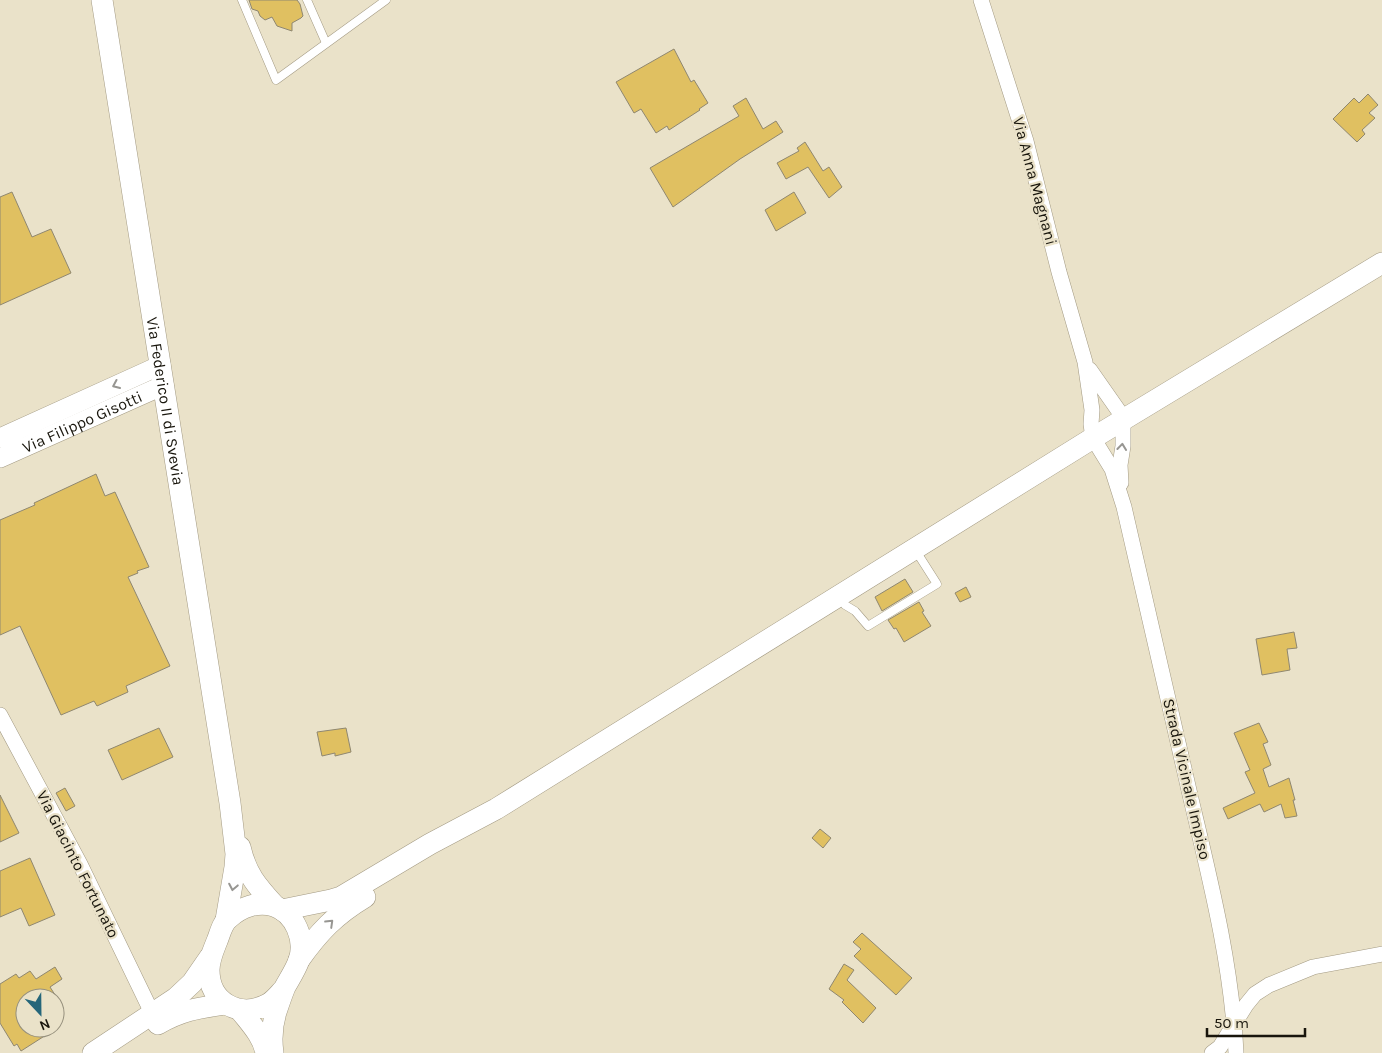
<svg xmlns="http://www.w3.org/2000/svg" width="1382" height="1053" font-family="Karla,sans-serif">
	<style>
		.building { fill: #e0c061; stroke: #8f8770 }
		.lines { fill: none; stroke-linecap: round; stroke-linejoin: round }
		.service-casing { stroke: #a39a83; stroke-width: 9 }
		.minor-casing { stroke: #a39a83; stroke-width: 16 }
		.tertiary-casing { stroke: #a39a83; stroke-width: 20 }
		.secondary-casing { stroke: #a39a83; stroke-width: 22 }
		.service { stroke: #fff; stroke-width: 8 }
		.minor { stroke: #fff; stroke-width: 15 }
		.tertiary { stroke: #fff; stroke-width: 19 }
		.secondary { stroke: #fff; stroke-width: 21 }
		.oneway { stroke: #979692 }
		.labels { text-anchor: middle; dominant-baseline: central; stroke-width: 4.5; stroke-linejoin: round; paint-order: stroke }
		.street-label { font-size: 16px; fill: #18150c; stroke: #eae2c9 }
	</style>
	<rect width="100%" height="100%" fill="#eae2c9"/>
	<g class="building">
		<path d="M249,0H297L300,4L303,16L301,18L292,23V31L277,26L272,17L265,20L260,16L258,11L252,9Z"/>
		<path d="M674,49L691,82L694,80L708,103L699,109L700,110L669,130L667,126L656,133L641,109L634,113L616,82Z"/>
		<path d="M1368,94L1378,105L1369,113L1375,118L1362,130L1365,134L1357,142L1333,119L1354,98L1359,103Z"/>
		<path d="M746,98L763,129L776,121L783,132L740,159L673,207L650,168L739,116L733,106Z"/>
		<path d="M805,142L823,171L829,167L842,187L829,198L808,167L786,179L777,163L799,151L797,148Z"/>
		<path d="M12,192L32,237L51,229L71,273L0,305V197Z"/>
		<path d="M794,192L806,213L776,231L765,210Z"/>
		<path d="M96,474L105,496L115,492L149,567L137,571L138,573L128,577L170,666L126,686L128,692L97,706L94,701L61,715L20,626L0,635V520L35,505L34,503Z"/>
		<path d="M905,579L913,592L882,611L875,597Z"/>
		<path d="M966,587L971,597L960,602L955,593Z"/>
		<path d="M919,602L924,611L922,612L931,626L904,642L896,628L894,629L888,620Z"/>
		<path d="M1294,632L1297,648L1287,649L1290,670L1262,675L1256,639Z"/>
		<path d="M1259,723L1268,742L1263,744L1271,765L1263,769L1269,787L1289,778L1295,800H1293L1297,816L1285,818L1281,804L1264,812L1260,804L1228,819L1223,808L1255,793L1245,772L1250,770L1234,733Z"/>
		<path d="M159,728L173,757L122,780L108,750Z"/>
		<path d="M346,728L351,752L335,756V753L322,756L317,732Z"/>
		<path d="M65,788L75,806L66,811L56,793Z"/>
		<path d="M0,795L19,833L0,842Z"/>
		<path d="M820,829L831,838L823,848L812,838Z"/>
		<path d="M30,858L55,915L29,926L21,908L0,917V871Z"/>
		<path d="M862,933L912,978L896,995L854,956L861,949L853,942Z"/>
		<path d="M844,964L854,970L847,980L876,1008L863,1023L842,1002L844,1000L829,989Z"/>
		<path d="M55,967L62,979L50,987L57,998H25V1028H57L21,1051L17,1044L14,1046L0,1023V984L16,974L19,978L30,971L36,979Z"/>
	</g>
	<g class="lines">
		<defs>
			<g id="service">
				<path d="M242,0L276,80L386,0"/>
				<path d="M307,0L326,43"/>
				<path d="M839,596L845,605L855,611L868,626L937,584L916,551"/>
			</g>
			<g id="minor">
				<path d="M981,0L1026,141L1059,272L1085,362L1092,410L1091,424L1093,438L1112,469L1124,507C1147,605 1169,702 1191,799C1211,883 1232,967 1236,1053"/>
				<path d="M1090,370L1118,410L1123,421V446L1120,465L1121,483"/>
				<path d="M0,715L80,864L153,1015"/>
				<path d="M1212,1053L1220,1047L1246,1005L1255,994L1269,985L1313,967L1382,954"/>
			</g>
			<g id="tertiary">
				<path d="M0,438L161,365"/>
				<path id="s1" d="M0,458L164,385"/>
			</g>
			<g id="secondary">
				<path id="s2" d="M102,0L230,803L236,854L235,867L226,920"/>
				<path d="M240,847C246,874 257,886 275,906"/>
				<path d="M282,910L331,900L341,897L430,844L496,809L1093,438L1382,263"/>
				<path d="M299,960C319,932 335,915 365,897"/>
				<path d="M240,1010C250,1023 263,1036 266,1053"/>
				<path d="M158,1024C182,1010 199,1008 225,1004"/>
				<path d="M93,1053L176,998L192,983L210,957"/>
				<path d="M273,1053C271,1039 272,1025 276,1012C279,1003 282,994 285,987C290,978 296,969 299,960C306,940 295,913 274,906C258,901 241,907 229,918C222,923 220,934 217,941C213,951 209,960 209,970C209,1003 240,1019 268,1004C275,1000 279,994 284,989"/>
			</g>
		</defs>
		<use href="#service" class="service-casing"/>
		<use href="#minor" class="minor-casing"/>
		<use href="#tertiary" class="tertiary-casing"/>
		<use href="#secondary" class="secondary-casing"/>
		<use href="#service" class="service"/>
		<use href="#minor" class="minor"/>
		<use href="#tertiary" class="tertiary"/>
		<use href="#secondary" class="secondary"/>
	</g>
	<defs><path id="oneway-chevron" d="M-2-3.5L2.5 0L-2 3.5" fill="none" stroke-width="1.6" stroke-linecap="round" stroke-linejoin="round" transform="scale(1.25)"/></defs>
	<g class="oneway">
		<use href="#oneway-chevron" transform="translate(116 385) rotate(156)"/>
		<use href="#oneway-chevron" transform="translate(1122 447) rotate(-84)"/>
		<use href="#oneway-chevron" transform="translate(233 887) rotate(101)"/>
		<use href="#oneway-chevron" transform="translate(330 923) rotate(-44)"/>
	</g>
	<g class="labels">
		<g class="street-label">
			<text transform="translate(1035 181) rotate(75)">Via Anna Magnani</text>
			<text stroke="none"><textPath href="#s2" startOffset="406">Via Federico II di Svevia</textPath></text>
			<text stroke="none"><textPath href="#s1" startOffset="90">Via Filippo Gisotti</textPath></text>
			<text transform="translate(1187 779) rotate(77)">Strada Vicinale Impiso</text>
			<text transform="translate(78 864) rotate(63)">Via Giacinto Fortunato</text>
		</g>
	</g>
	<g transform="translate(40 1013) rotate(158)"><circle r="24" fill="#eae2c9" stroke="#96907d"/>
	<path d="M0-4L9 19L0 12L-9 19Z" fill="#25667a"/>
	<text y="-8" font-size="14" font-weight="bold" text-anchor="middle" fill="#18150c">N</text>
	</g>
	<path d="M1207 1028v8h98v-8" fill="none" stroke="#18150c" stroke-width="2.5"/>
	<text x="1214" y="1028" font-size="15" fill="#18150c" stroke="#eae2c9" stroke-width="4" paint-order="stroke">50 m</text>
</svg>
